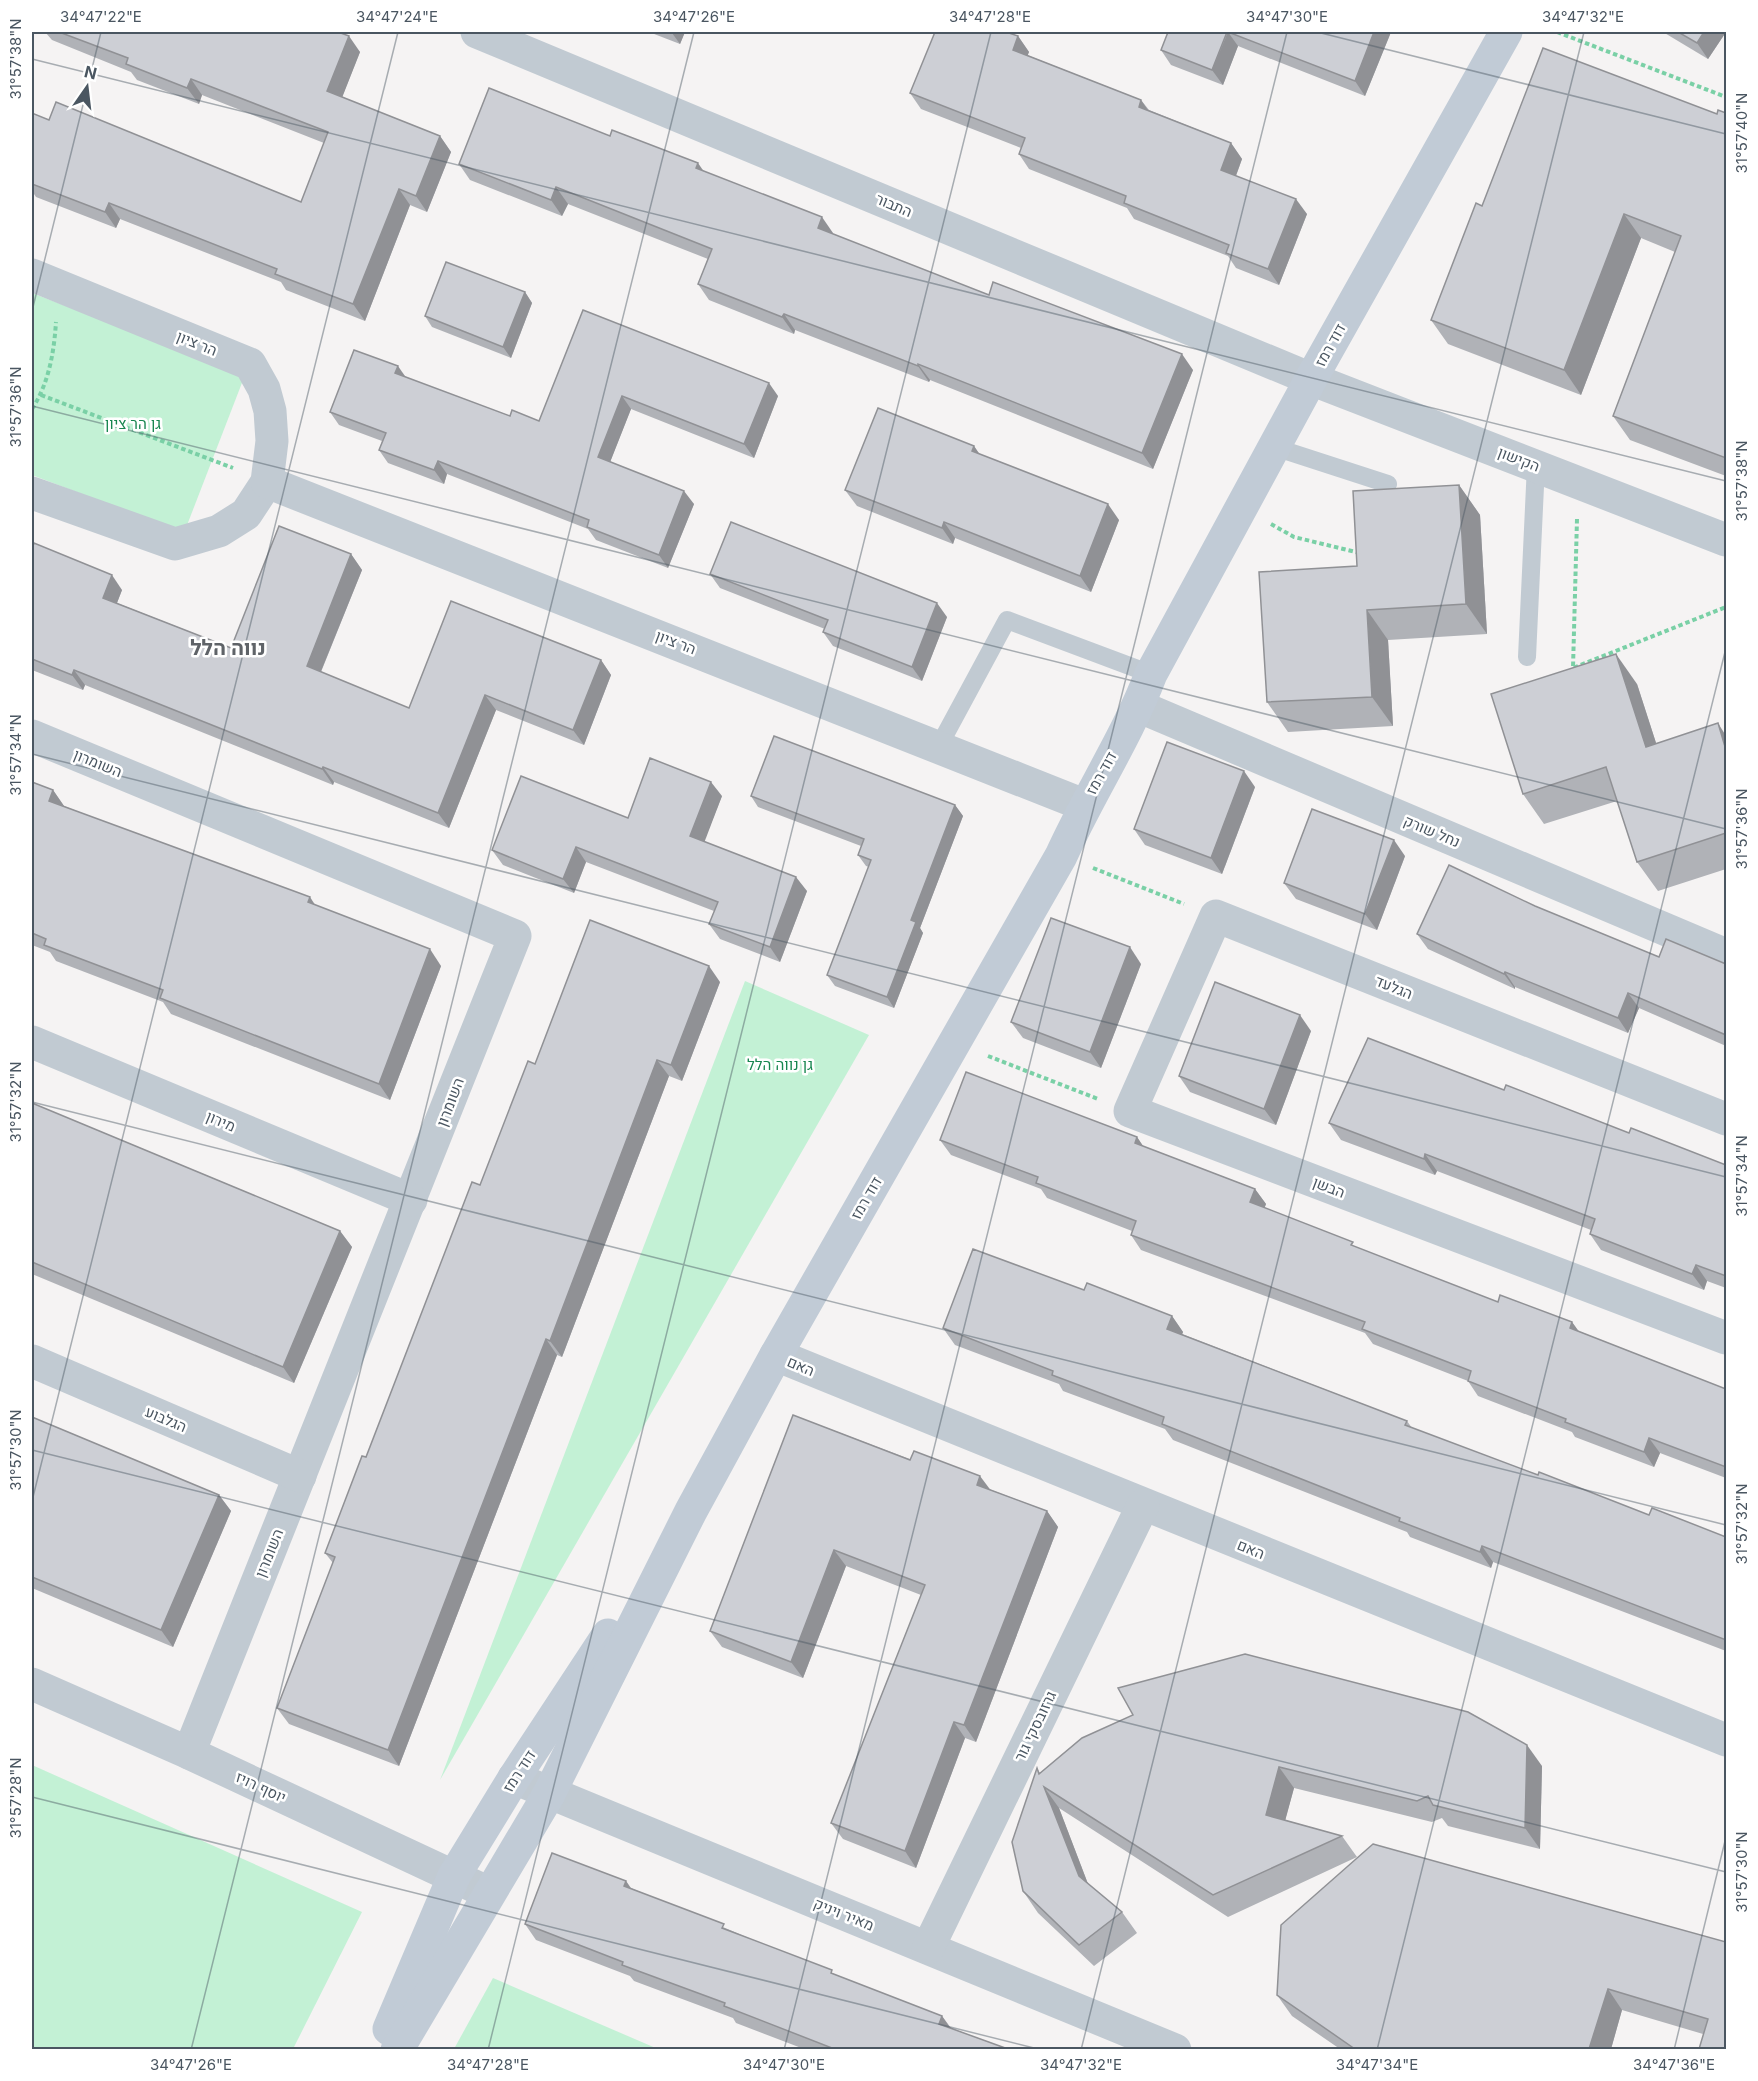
<svg xmlns="http://www.w3.org/2000/svg" width="1758" height="2081" font-family="Inter,Heebo,sans-serif">
	<style>
		.green { fill: #c3f1d5 }
		.lines { fill: none; stroke-linecap: round; stroke-linejoin: round }
		.path { stroke: #7ad0a6; stroke-width: 4; stroke-dasharray: 4.5 3; stroke-linecap: butt }
		.lane { stroke: #c1cad2; stroke-width: 18 }
		.street { stroke: #c1cad2; stroke-width: 33 }
		.secondary { stroke: #c1cbd6; stroke-width: 33 }
		.wall { fill: #b0b2b7 }
		.shaded-wall { fill: #909195 }
		.building { fill: #cdcfd5; stroke: #909195; stroke-width: 1.5 }
		.ticks { fill: none; stroke: #4a5661; stroke-width: 1.5; stroke-opacity: 0.45 }
		.labels { text-anchor: middle; dominant-baseline: central; stroke-width: 5; stroke-linejoin: round; paint-order: stroke }
		.street-label { font-size: 15px; fill: #4a5661; stroke: #fff }
		.park-label { font-size: 15px; fill: #17864f; stroke: #fff }
		.district-label { font-size: 21px; font-weight: bold; fill: #5f6368; stroke: #fff }
		.neatline { fill: none; stroke: #4a5661; stroke-width: 2 }
		.ticks-label { font-size: 15px; text-anchor: middle; fill: #4a5661 }
	</style>
	<rect width="100%" height="100%" fill="#f5f3f3"/>
	<g class="green">
		<path d="M32,293L245,375L184,533L32,475Z"/>
		<path d="M745,981L869,1035L440,1780Z"/>
		<path d="M32,1765L362,1912L293,2049H32Z"/>
		<path d="M493,1978L658,2049H454Z"/>
	</g>
	<g class="lines">
		<g class="path">
			<path d="M1557,32L1726,97"/>
			<path d="M41,395L233,468"/>
			<path d="M32,409C49,383 54,352 56,322"/>
			<path d="M1577,519L1573,668L1726,607"/>
			<path d="M1271,524L1294,537L1360,553"/>
			<path d="M1093,868L1184,904"/>
			<path d="M988,1056L1098,1099"/>
		</g>
		<g class="lane">
			<path d="M1274,447L1388,484"/>
			<path d="M1527,657L1536,465"/>
			<path d="M939,746L1007,620L1151,674"/>
		</g>
		<g class="street">
			<path d="M477,32L1311,379L1726,540"/>
			<path d="M32,275L250,364L264,389L270,411L272,441L267,482L246,514L219,531L175,544L32,493"/>
			<path d="M267,482L1084,805"/>
			<path d="M1138,706L1726,955"/>
			<path d="M32,736L515,936L189,1753"/>
			<path d="M32,1042L411,1200"/>
			<path d="M1726,1119L1216,916L1130,1111L1726,1338"/>
			<path d="M776,1355L1726,1740"/>
			<path d="M32,1361L300,1476"/>
			<path d="M32,1684L189,1753L489,1893"/>
			<path d="M514,1778L1175,2050"/>
			<path d="M928,1948L1143,1505"/>
		</g>
		<g class="secondary">
			<path d="M389,2029L454,1876L514,1778L608,1635"/>
			<path d="M397,2050L549,1794L691,1511L776,1355L1061,856C1089,794 1127,737 1151,674L1311,379L1506,32"/>
		</g>
	</g>
	<g class="wall">
		<path d="M45,32H338L360,52L342,97L440,136L451,152L427,212L410,205L365,321L286,290L281,282L120,219L116,228L36,197L32,191V113L49,120L301,202L324,143L202,95L199,104L137,80L131,72L52,40Z"/>
		<path d="M649,32H685L680,44Z"/>
		<path d="M1168,32H1391L1365,96L1238,46L1223,85L1171,65L1161,50Z"/>
		<path d="M1663,32H1726L1708,59Z"/>
		<path d="M1018,36L1029,52L1027,55L1141,100L1149,110L1231,143L1242,159L1236,176L1307,214L1279,285L1236,268L1228,256L1134,219L1127,208L1029,169L1019,154L1021,148L921,109L910,93Z"/>
		<path d="M1726,113V476L1630,440L1613,416L1675,252L1641,238L1581,395L1448,344L1431,320L1482,206L1717,114Z"/>
		<path d="M610,136L703,171L833,234L989,295L1193,370L1153,469L930,380L929,382L795,330L794,334L709,300L698,284L708,259L568,204L562,216L470,180L459,164Z"/>
		<path d="M525,292L532,303L511,358L432,327L425,316Z"/>
		<path d="M583,310L778,396L754,458L631,409L610,462L694,504L668,568L596,540L588,529L447,474L444,484L388,463L379,450L382,441L339,425L330,412L405,377L510,416L539,421Z"/>
		<path d="M974,446L979,454L1119,520L1091,592L955,538L953,544L857,506L845,490Z"/>
		<path d="M1459,485L1480,515L1487,634L1388,640L1393,726L1288,732L1267,702L1357,566Z"/>
		<path d="M32,549L122,590L117,603L231,648L351,554L362,570L321,672L409,708L601,660L611,675L584,745L496,710L449,828L334,782L333,785L85,685L83,690L32,670Z"/>
		<path d="M710,574L947,617L922,681L833,646L823,632L825,629L720,588Z"/>
		<path d="M1637,684L1656,743L1726,736V869L1658,891L1637,862L1617,801L1544,824L1523,794Z"/>
		<path d="M32,782L53,790L64,806L315,905L441,966L390,1100L171,1014L163,1002L56,961L50,952L32,945Z"/>
		<path d="M1255,787L1222,874L1145,845L1134,829Z"/>
		<path d="M722,796L704,841L807,891L780,962L720,939L709,924L714,911L586,862L574,893L503,865L492,850L628,818Z"/>
		<path d="M751,796L955,805L963,816L920,928L923,933L894,1008L835,986L827,975L869,867L866,866L858,855L861,846L758,807Z"/>
		<path d="M1405,856L1377,930L1296,899L1284,883Z"/>
		<path d="M1535,906L1659,957L1726,964V1046L1639,1008L1628,1033L1515,987V989L1428,949L1417,934Z"/>
		<path d="M1141,964L1101,1068L1023,1038L1011,1022Z"/>
		<path d="M720,982L682,1081L669,1076L562,1357L557,1355L399,1766L289,1724L277,1708L333,1563L325,1553L366,1457L480,1185L535,1064Z"/>
		<path d="M1311,1031L1276,1125L1190,1092L1179,1076Z"/>
		<path d="M1504,1090L1629,1133L1726,1165V1288L1707,1281L1704,1290L1601,1250L1590,1234L1591,1230L1437,1171L1435,1175L1341,1140L1329,1123Z"/>
		<path d="M32,1103L340,1231L352,1247L294,1383L32,1274Z"/>
		<path d="M1137,1137L1143,1146L1255,1189L1266,1204L1264,1208L1356,1247L1498,1302L1572,1322L1578,1331L1726,1389V1478L1660,1453L1654,1467L1575,1437L1572,1432L1478,1396L1468,1381L1373,1344L1365,1333L1141,1250L1131,1235L1132,1231L1047,1198L1041,1189L951,1155L940,1140Z"/>
		<path d="M1084,1290L1172,1316L1183,1332L1182,1334L1407,1421L1412,1428L1538,1475L1649,1515L1726,1537V1651L1493,1562L1491,1568L1410,1537L1407,1532L1173,1440L1165,1429L1063,1391L1059,1384L955,1345L943,1328Z"/>
		<path d="M793,1415L1047,1511L1058,1527L976,1742L965,1738L916,1868L843,1839L831,1823L921,1595L846,1566L803,1678L722,1647L710,1631Z"/>
		<path d="M32,1417L219,1495L231,1511L173,1647L32,1588Z"/>
		<path d="M1082,1738L1542,1766L1540,1849L1448,1826L1442,1818L1432,1822L1294,1788L1285,1820L1342,1836L1357,1857L1228,1917L1059,1808L1088,1884L1122,1912L1137,1933L1094,1966L1038,1913L1023,1891L1037,1768L1040,1773Z"/>
		<path d="M626,1881L631,1888L836,1975L942,2016L951,2028L1008,2049H804L736,2023L733,2018L634,1981L630,1976L536,1940L525,1924Z"/>
		<path d="M1726,1942V2049L1703,2034L1622,2010L1611,2049H1340L1292,2016L1277,1995Z"/>
	</g>
	<g class="shaded-wall">
		<path d="M673,32H685L680,44L672,33Z"/>
		<path d="M1228,32L1238,46L1223,85L1212,70Z"/>
		<path d="M1374,32H1391L1365,96L1355,81Z"/>
		<path d="M1704,32H1726L1708,59L1697,43Z"/>
		<path d="M349,36L360,52L338,108L327,91Z"/>
		<path d="M1018,36L1029,52L1024,65L1013,50Z"/>
		<path d="M191,79L202,95L199,104L187,88Z"/>
		<path d="M1141,100L1152,116L1139,107Z"/>
		<path d="M440,136L451,152L427,212L416,196Z"/>
		<path d="M1231,143L1242,159L1232,186L1221,170Z"/>
		<path d="M698,163L709,179L696,168Z"/>
		<path d="M556,187L568,204L562,216L551,200Z"/>
		<path d="M399,189L410,205L365,321L353,304Z"/>
		<path d="M1296,199L1307,214L1279,285L1268,269Z"/>
		<path d="M109,203L120,219L116,228L105,212Z"/>
		<path d="M1624,214L1641,238L1581,395L1564,370Z"/>
		<path d="M822,217L833,233L829,244L818,228Z"/>
		<path d="M525,292L532,303L511,358L503,347Z"/>
		<path d="M784,314L795,330L794,334L782,317Z"/>
		<path d="M1182,354L1193,370L1153,469L1142,453Z"/>
		<path d="M918,364L930,380L929,382L918,366Z"/>
		<path d="M398,366L407,379L395,373Z"/>
		<path d="M769,383L778,396L754,458L744,444Z"/>
		<path d="M622,396L631,409L607,470L598,457Z"/>
		<path d="M974,446L985,462L972,451Z"/>
		<path d="M438,461L447,474L444,484L434,470Z"/>
		<path d="M1459,485L1480,515L1487,634L1466,604Z"/>
		<path d="M684,491L694,504L668,568L659,555Z"/>
		<path d="M1108,504L1119,520L1091,592L1080,576Z"/>
		<path d="M944,522L955,538L953,544L942,528Z"/>
		<path d="M351,554L362,570L317,681L307,666Z"/>
		<path d="M112,575L122,590L113,613L103,598Z"/>
		<path d="M937,603L947,617L922,681L912,667Z"/>
		<path d="M1367,610L1388,640L1393,726L1372,697Z"/>
		<path d="M1616,654L1637,684L1667,777L1646,747Z"/>
		<path d="M601,660L611,675L584,745L573,730Z"/>
		<path d="M74,670L85,685L83,690L72,675Z"/>
		<path d="M485,695L496,710L449,828L438,813Z"/>
		<path d="M1718,723L1726,736V750Z"/>
		<path d="M323,767L334,782L333,785L322,769Z"/>
		<path d="M1244,771L1255,787L1222,874L1211,858Z"/>
		<path d="M711,782L722,796L701,851L690,836Z"/>
		<path d="M53,790L64,806L49,801Z"/>
		<path d="M955,805L963,816L920,928L923,933L894,1008L887,997L911,920Z"/>
		<path d="M1394,840L1405,856L1377,930L1365,914Z"/>
		<path d="M576,847L586,862L574,893L563,879Z"/>
		<path d="M796,877L807,891L780,962L770,947Z"/>
		<path d="M310,897L321,914L308,902Z"/>
		<path d="M1130,947L1141,964L1101,1068L1090,1052Z"/>
		<path d="M430,949L441,966L390,1100L379,1084Z"/>
		<path d="M709,966L720,982L682,1081L671,1065Z"/>
		<path d="M1505,972L1515,987V989L1504,974Z"/>
		<path d="M1628,993L1639,1008L1628,1033L1618,1018Z"/>
		<path d="M1300,1015L1311,1031L1276,1125L1264,1109Z"/>
		<path d="M657,1060L669,1076L562,1357L550,1341Z"/>
		<path d="M1137,1137L1147,1152L1135,1143Z"/>
		<path d="M1425,1154L1437,1171L1435,1175L1424,1159Z"/>
		<path d="M1255,1189L1266,1204L1261,1217L1250,1202Z"/>
		<path d="M340,1231L352,1247L294,1383L283,1367Z"/>
		<path d="M1696,1265L1707,1281L1704,1290L1692,1274Z"/>
		<path d="M1172,1316L1183,1332L1178,1345L1167,1329Z"/>
		<path d="M1572,1322L1583,1337L1570,1328Z"/>
		<path d="M546,1339L557,1355L399,1766L388,1750Z"/>
		<path d="M1649,1438L1660,1453L1654,1467L1644,1452Z"/>
		<path d="M980,1476L992,1492L977,1485Z"/>
		<path d="M219,1495L231,1511L173,1647L161,1630Z"/>
		<path d="M1047,1511L1058,1527L976,1742L964,1725Z"/>
		<path d="M1482,1546L1493,1562L1491,1568L1480,1552Z"/>
		<path d="M834,1550L846,1566L803,1678L791,1662Z"/>
		<path d="M954,1722L965,1738L916,1868L905,1851Z"/>
		<path d="M1527,1745L1542,1766L1540,1849L1525,1828Z"/>
		<path d="M1279,1767L1294,1788L1281,1836L1266,1815Z"/>
		<path d="M1044,1787L1059,1808L1093,1897L1079,1876Z"/>
		<path d="M626,1881L637,1898L624,1886Z"/>
		<path d="M1608,1989L1622,2010L1611,2049H1589Z"/>
		<path d="M942,2016L953,2032L939,2024Z"/>
	</g>
	<g class="building">
		<path d="M59,32H338L349,36L327,91L440,136L416,196L399,189L353,304L275,274L277,269L109,203L105,212L32,184V113L49,120L56,102L301,202L328,132L191,79L187,88L126,64L128,58Z"/>
		<path d="M935,32H1006L1018,36L1013,50L1141,100L1139,107L1231,143L1221,170L1296,199L1268,269L1226,253L1229,245L1124,203L1126,196L1019,154L1025,138L910,93Z"/>
		<path d="M1168,32H1227L1212,70L1161,50Z"/>
		<path d="M1228,32H1374L1355,81Z"/>
		<path d="M1678,32H1704L1697,43Z"/>
		<path d="M1543,48L1717,114L1718,110L1726,113V458L1613,416L1681,236L1624,214L1564,370L1431,320L1476,203L1482,206Z"/>
		<path d="M489,88L610,136L612,130L698,163L696,168L822,217L818,228L989,295L993,282L1182,354L1142,453L918,364V366L784,314L782,317L698,284L712,249L556,187L551,200L459,164Z"/>
		<path d="M446,262L525,292L503,347L425,316Z"/>
		<path d="M583,310L769,383L744,444L622,396L598,457L684,491L659,555L587,527L589,520L438,461L434,470L379,450L386,433L330,412L354,350L398,366L395,373L510,416L512,410L539,421Z"/>
		<path d="M878,408L974,446L972,451L1108,504L1080,576L944,522L942,528L845,490Z"/>
		<path d="M1459,485L1466,604L1367,610L1372,697L1267,702L1259,572L1357,566L1353,491Z"/>
		<path d="M731,522L937,603L912,667L823,632L828,620L710,574Z"/>
		<path d="M279,526L351,554L307,666L409,708L451,601L601,660L573,730L485,695L438,813L323,767L322,769L74,670L72,675L32,659V549L34,543L112,575L103,598L231,648Z"/>
		<path d="M1616,654L1646,747L1718,723L1726,750V833L1637,862L1606,767L1523,794L1491,694Z"/>
		<path d="M774,736L955,805L911,920L916,922L887,997L827,975L871,860L858,855L864,839L751,796Z"/>
		<path d="M1167,742L1244,771L1211,858L1134,829Z"/>
		<path d="M650,758L711,782L690,836L796,877L770,947L709,924L718,902L576,847L563,879L492,850L521,776L628,818Z"/>
		<path d="M32,782L53,790L49,801L310,897L308,902L430,949L379,1084L160,998L163,990L44,945L46,939L32,933Z"/>
		<path d="M1312,809L1394,840L1365,914L1284,883Z"/>
		<path d="M1449,865L1535,906L1659,957L1666,939L1726,964V1035L1628,993L1618,1018L1505,972L1504,974L1417,934Z"/>
		<path d="M1051,918L1130,947L1090,1052L1011,1022Z"/>
		<path d="M590,920L709,966L671,1065L657,1060L550,1341L546,1339L388,1750L277,1708L335,1557L325,1553L362,1456L366,1457L472,1182L480,1185L528,1061L535,1064Z"/>
		<path d="M1215,982L1300,1015L1264,1109L1179,1076Z"/>
		<path d="M1368,1038L1504,1090L1506,1085L1629,1133L1631,1128L1726,1165V1276L1696,1265L1692,1274L1590,1234L1595,1219L1425,1154L1424,1159L1329,1123Z"/>
		<path d="M966,1072L1137,1137L1135,1143L1255,1189L1250,1202L1353,1242L1351,1245L1498,1302L1500,1295L1572,1322L1570,1328L1726,1389V1467L1649,1438L1644,1452L1565,1422L1566,1419L1468,1381L1471,1371L1362,1329L1365,1322L1131,1235L1136,1221L1036,1183L1038,1177L940,1140Z"/>
		<path d="M32,1103L340,1231L283,1367L32,1262Z"/>
		<path d="M973,1249L1084,1290L1087,1283L1172,1316L1167,1329L1407,1421L1405,1425L1538,1475L1539,1472L1649,1515L1652,1508L1726,1537V1640L1482,1546L1480,1552L1399,1521L1400,1518L1162,1424L1164,1417L1052,1375L1053,1371L943,1328Z"/>
		<path d="M793,1415L910,1460L914,1451L980,1476L977,1485L1047,1511L964,1725L954,1722L905,1851L831,1823L925,1585L834,1550L791,1662L710,1631Z"/>
		<path d="M32,1417L219,1495L161,1630L32,1577Z"/>
		<path d="M1245,1654L1468,1712L1527,1745L1525,1828L1433,1805L1428,1796L1417,1801L1279,1767L1266,1815L1342,1836L1213,1895L1044,1787L1079,1876L1122,1912L1079,1945L1023,1891L1012,1842L1037,1768L1039,1774L1082,1738L1133,1715L1118,1688Z"/>
		<path d="M1373,1844L1726,1942V2049H1699L1708,2019L1608,1989L1589,2049H1355L1277,1995L1281,1925Z"/>
		<path d="M552,1853L626,1881L624,1886L724,1924L722,1928L832,1970L831,1973L942,2016L939,2024L1008,2049H832V2048L724,2006L725,2003L622,1965L623,1962L525,1924Z"/>
	</g>
	<path class="ticks" d="M1317,32L1726,134M32,59L1726,481M32,311L101,32M32,406L1726,829M32,754L1726,1177M32,1102L1726,1525M32,1450L1726,1872M32,1501L398,32M32,1797L1042,2050M191,2050L694,32M488,2050L991,32M784,2050L1287,32M1081,2050L1584,32M1377,2050L1726,648M1674,2050L1726,1837"/>
	<g class="labels">
		<g class="street-label">
			<text transform="translate(894 205) rotate(23)">התבור</text>
			<text transform="translate(197 343) rotate(22)">הר ציון</text>
			<text transform="translate(1330 345) rotate(-61)">דוד רמז</text>
			<text transform="translate(1519 459) rotate(21)">הקישון</text>
			<text transform="translate(676 642) rotate(21)">הר ציון</text>
			<text transform="translate(98 763) rotate(22)">השומרון</text>
			<text transform="translate(1101 773) rotate(-61)">דוד רמז</text>
			<text transform="translate(1432 831) rotate(23)">נחל שורק</text>
			<text transform="translate(1394 987) rotate(22)">הגלעד</text>
			<text transform="translate(450 1102) rotate(-69)">השומרון</text>
			<text transform="translate(221 1121) rotate(23)">מירון</text>
			<text transform="translate(1329 1187) rotate(21)">הבשן</text>
			<text transform="translate(866 1198) rotate(-60)">דוד רמז</text>
			<text transform="translate(801 1366) rotate(23)">האם</text>
			<text transform="translate(166 1419) rotate(23)">הגלבוע</text>
			<text transform="translate(1251 1549) rotate(22)">האם</text>
			<text transform="translate(269 1553) rotate(-68)">השומרון</text>
			<text transform="translate(1035 1726) rotate(-64)">גרזובסקי גור</text>
			<text transform="translate(519 1771) rotate(-57)">דוד רמז</text>
			<text transform="translate(261 1787) rotate(25)">יוסף רויז</text>
			<text transform="translate(844 1914) rotate(22)">מאיר ויניק</text>
		</g>
		<g class="park-label">
			<text x="133" y="423">גן הר ציון</text>
			<text x="780" y="1064">גן נווה הלל</text>
		</g>
		<g class="district-label">
			<text x="228" y="647">נווה הלל</text>
		</g>
	</g>
	<rect width="1758" height="2081" fill="none" stroke="#ffffff" stroke-width="66"/>
	<g transform="translate(87 87) rotate(14)" stroke="#ffffff" stroke-width="4.5" paint-order="stroke">
	<path d="M0-4.5L10 22L0 15L-10 22Z" fill="#4a5661"/>
	<text y="-9" font-size="16" font-weight="bold" text-anchor="middle" fill="#4a5661">N</text>
	</g>
	<rect x="33" y="33" width="1692" height="2015" class="neatline"/>
	<g class="ticks-label">
		<text x="101" y="22">34°47'22"E</text>
		<text x="397" y="22">34°47'24"E</text>
		<text x="694" y="22">34°47'26"E</text>
		<text x="990" y="22">34°47'28"E</text>
		<text x="1287" y="22">34°47'30"E</text>
		<text x="1583" y="22">34°47'32"E</text>
		<text transform="translate(16 59) rotate(-90)" y="5">31°57'38"N</text>
		<text transform="translate(1742 133) rotate(-90)" y="5">31°57'40"N</text>
		<text transform="translate(16 407) rotate(-90)" y="5">31°57'36"N</text>
		<text transform="translate(1742 481) rotate(-90)" y="5">31°57'38"N</text>
		<text transform="translate(16 755) rotate(-90)" y="5">31°57'34"N</text>
		<text transform="translate(1742 829) rotate(-90)" y="5">31°57'36"N</text>
		<text transform="translate(16 1102) rotate(-90)" y="5">31°57'32"N</text>
		<text transform="translate(1742 1176) rotate(-90)" y="5">31°57'34"N</text>
		<text transform="translate(16 1450) rotate(-90)" y="5">31°57'30"N</text>
		<text transform="translate(1742 1524) rotate(-90)" y="5">31°57'32"N</text>
		<text transform="translate(16 1798) rotate(-90)" y="5">31°57'28"N</text>
		<text transform="translate(1742 1872) rotate(-90)" y="5">31°57'30"N</text>
		<text x="191" y="2070">34°47'26"E</text>
		<text x="488" y="2070">34°47'28"E</text>
		<text x="784" y="2070">34°47'30"E</text>
		<text x="1081" y="2070">34°47'32"E</text>
		<text x="1377" y="2070">34°47'34"E</text>
		<text x="1674" y="2070">34°47'36"E</text>
	</g>
</svg>
